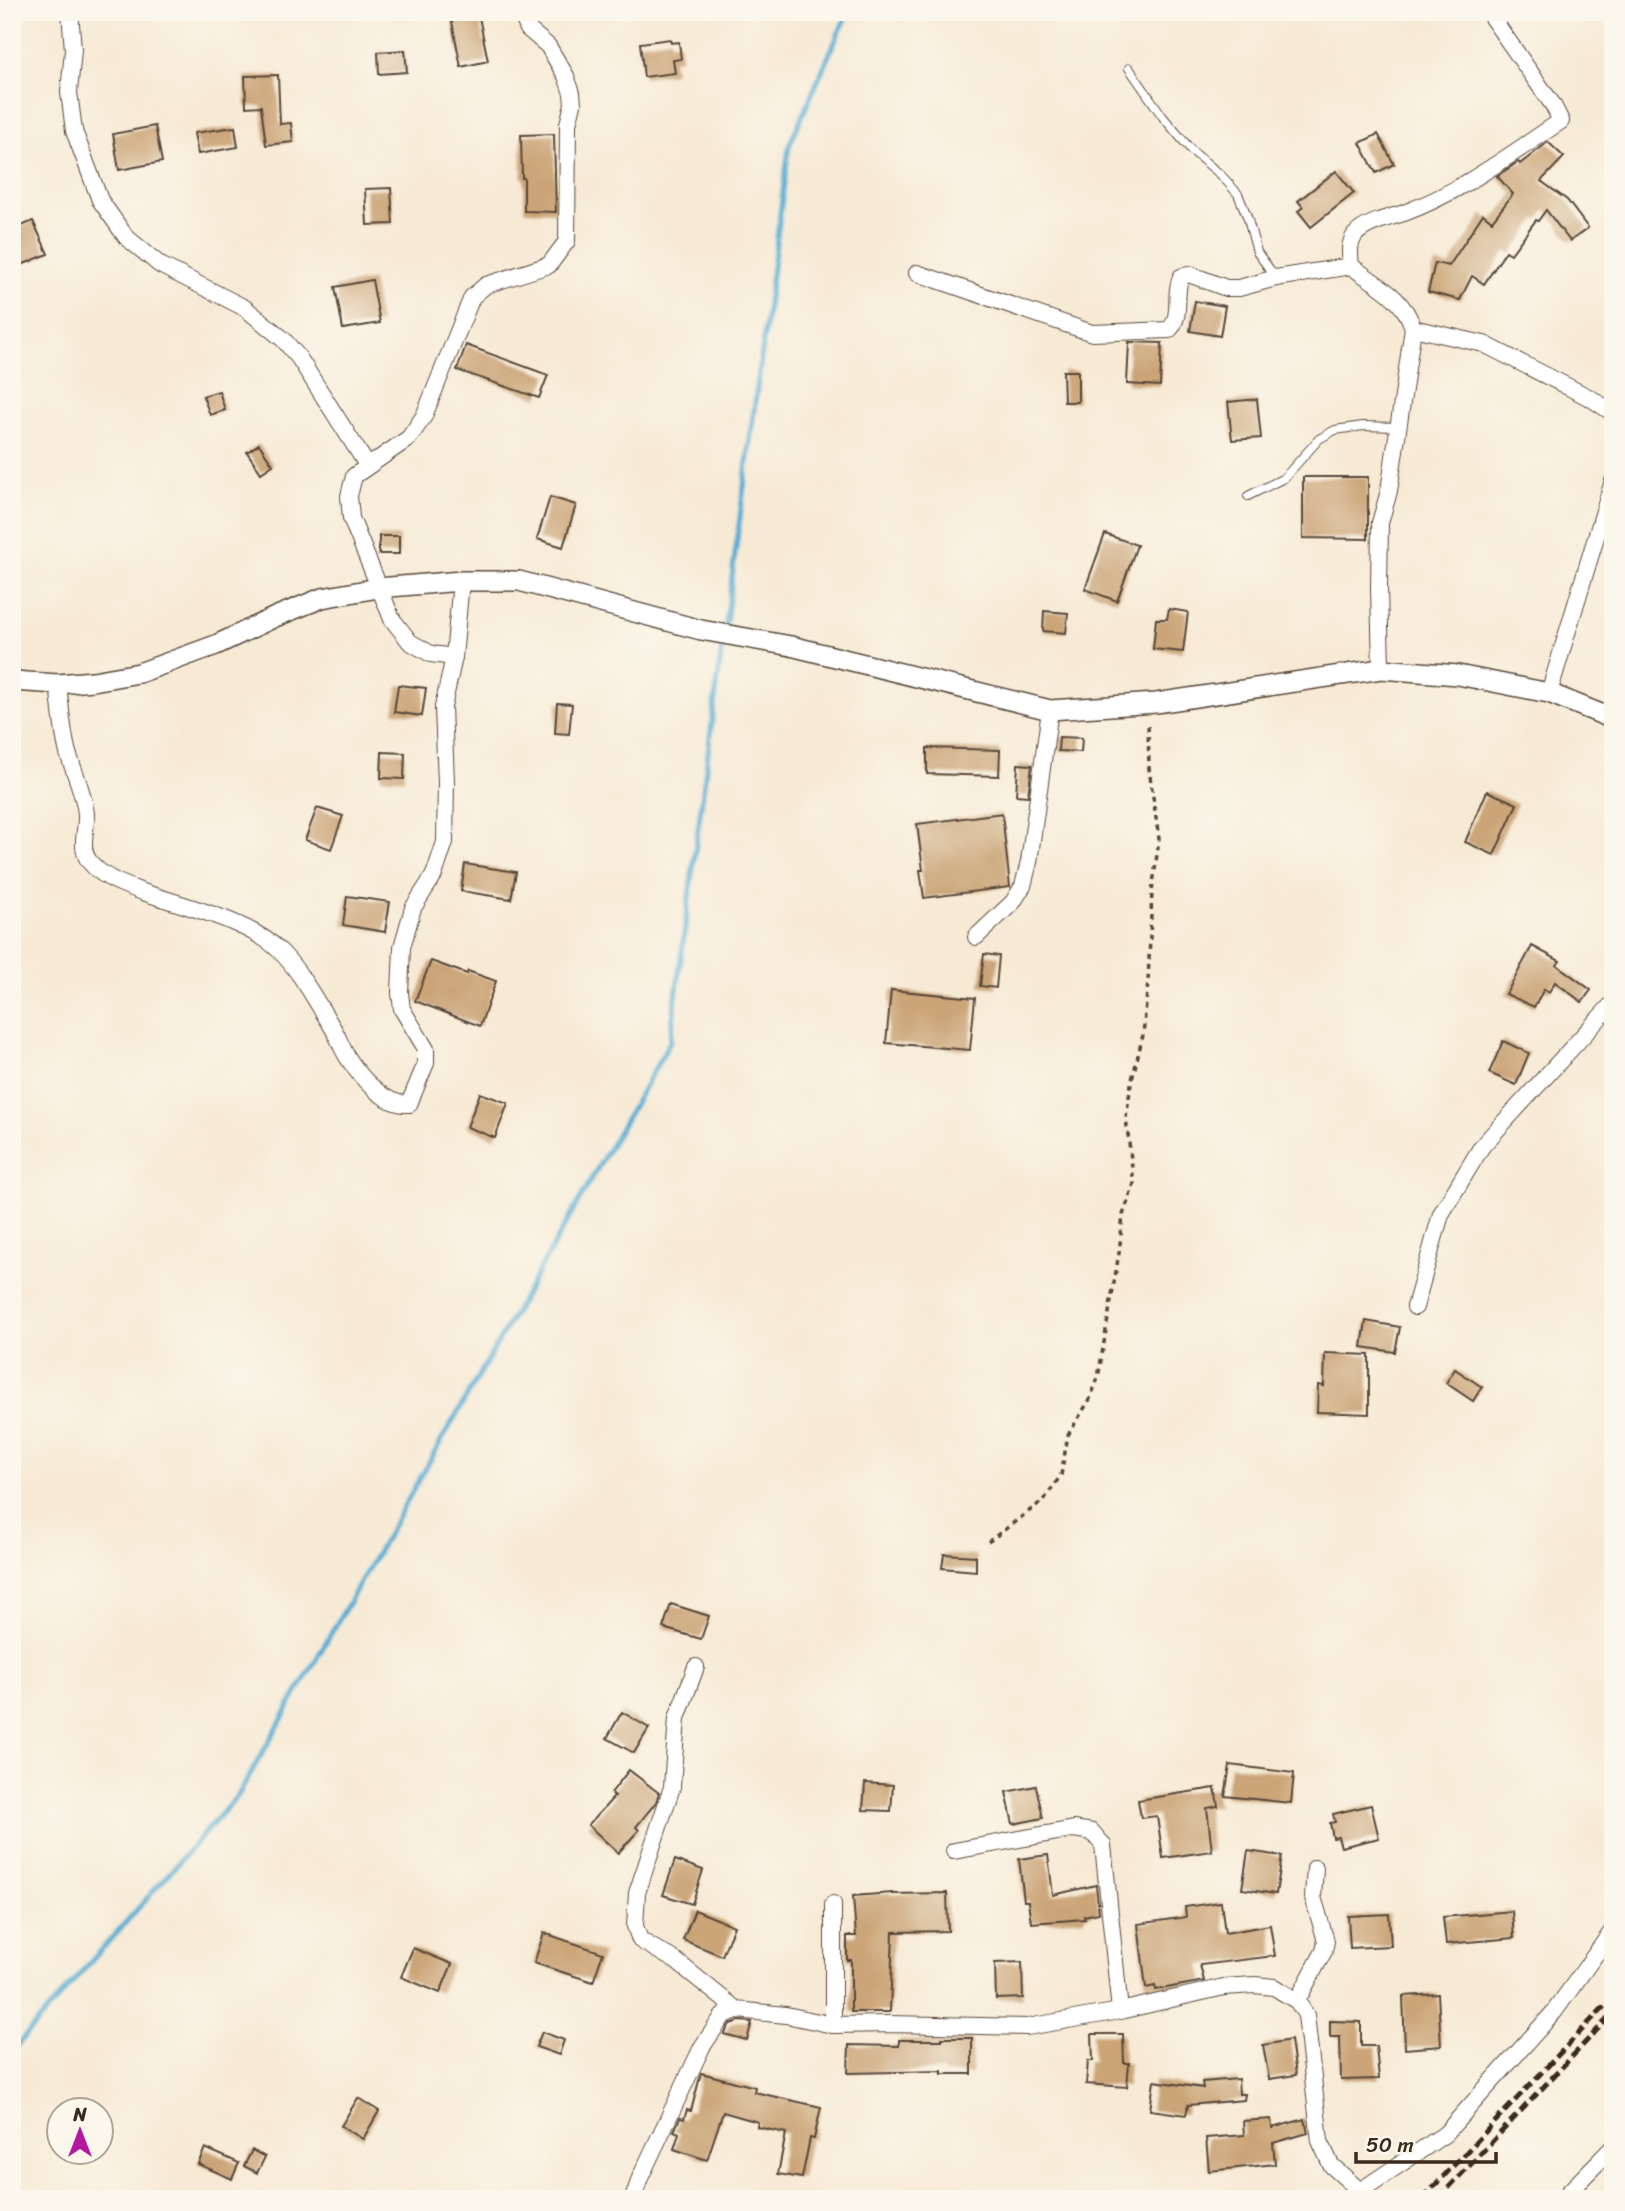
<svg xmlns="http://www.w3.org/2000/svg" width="1625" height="2211" font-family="Sriracha,sans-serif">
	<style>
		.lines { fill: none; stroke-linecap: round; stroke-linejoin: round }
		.stream { stroke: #57add3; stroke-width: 5 }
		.building { fill: #cba477 }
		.service-casing { stroke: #574739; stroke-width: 10 }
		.minor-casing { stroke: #574739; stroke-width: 18 }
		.tertiary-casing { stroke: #574739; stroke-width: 22 }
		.path { stroke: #574739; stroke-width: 3.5; stroke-dasharray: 5 5; stroke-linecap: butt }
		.service { stroke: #fff; stroke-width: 8 }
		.minor { stroke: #fff; stroke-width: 16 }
		.tertiary { stroke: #fff; stroke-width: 19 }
		.rail { stroke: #3b2a1e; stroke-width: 5; stroke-dasharray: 10 5; stroke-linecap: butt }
	</style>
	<rect width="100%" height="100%" fill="#fbf7ec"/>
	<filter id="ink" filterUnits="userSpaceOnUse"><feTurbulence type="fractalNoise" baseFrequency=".0143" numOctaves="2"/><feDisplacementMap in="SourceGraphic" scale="14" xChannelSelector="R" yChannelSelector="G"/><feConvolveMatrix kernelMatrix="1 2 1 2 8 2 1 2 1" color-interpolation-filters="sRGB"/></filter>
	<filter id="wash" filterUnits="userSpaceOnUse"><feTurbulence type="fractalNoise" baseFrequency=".00686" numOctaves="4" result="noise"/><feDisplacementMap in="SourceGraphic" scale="28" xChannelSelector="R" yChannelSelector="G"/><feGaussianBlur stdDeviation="1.57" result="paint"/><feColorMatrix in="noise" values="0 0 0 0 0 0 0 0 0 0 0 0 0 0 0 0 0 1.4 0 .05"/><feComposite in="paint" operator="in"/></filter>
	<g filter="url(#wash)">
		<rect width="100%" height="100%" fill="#f7ead5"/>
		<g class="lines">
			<g class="stream">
				<path d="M725,630L789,146L848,12"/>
				<path d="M12,2051L239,1794L670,1042L723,639"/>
			</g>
		</g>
		<g id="blocks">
			<g class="building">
				<path d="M450,12H478L488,61L461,67Z"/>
				<path d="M670,39L671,43L679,42L681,59L673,60L675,73L644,77L640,43Z"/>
				<path d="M405,50L407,72L379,74L378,52Z"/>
				<path d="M278,75L280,124L291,123L293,142L266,145L261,106L246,107L245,76Z"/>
				<path d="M155,126L162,162L119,170L113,134Z"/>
				<path d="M235,127L238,147L198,154L194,133Z"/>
				<path d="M554,134L556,212L524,211V178H522L521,135Z"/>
				<path d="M1378,134L1394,164L1376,173L1360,143Z"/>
				<path d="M1548,142L1564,157L1541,181L1567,200L1588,228L1570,241L1546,210L1538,221L1536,220L1511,254L1506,251L1484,284L1472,276L1460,300L1428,292L1435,263L1449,266L1483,214L1492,221L1513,194L1497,176L1518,162L1520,164Z"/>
				<path d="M1336,171L1354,193L1311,227L1298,211L1303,207L1298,201Z"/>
				<path d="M391,188L393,224L367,225L365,189Z"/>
				<path d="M33,221L48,254L19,266L12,250V230Z"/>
				<path d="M372,280L380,323L343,329L335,287Z"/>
				<path d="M1195,301L1225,306L1220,336L1190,331Z"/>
				<path d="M1129,342L1162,343L1160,386L1127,384Z"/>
				<path d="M466,345L548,375L539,398L457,370Z"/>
				<path d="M1063,371H1078V402H1064Z"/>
				<path d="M219,391L225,410L210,415L203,396Z"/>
				<path d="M1257,399L1261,438L1232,440L1228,402Z"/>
				<path d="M259,444L273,465L261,473L247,452Z"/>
				<path d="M1303,477H1368V539L1303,538Z"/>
				<path d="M550,497L576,505L563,547L537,539Z"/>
				<path d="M1105,534L1137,545L1117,601L1085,589Z"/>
				<rect x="379" y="536" width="20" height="18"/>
				<path d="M1169,609L1188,612L1183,652L1153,649L1156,619H1167Z"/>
				<path d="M1044,611L1068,613L1066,633L1043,631Z"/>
				<path d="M398,685L426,688L422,716L394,712Z"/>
				<path d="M557,703L572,704L569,734L555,733Z"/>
				<path d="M1059,737L1082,738L1081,752L1058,751Z"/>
				<path d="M927,748L1000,750L999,776L927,774Z"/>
				<path d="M382,752L405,753L404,779L381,778Z"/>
				<path d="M1018,764L1032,765L1028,796L1016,795Z"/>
				<path d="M1487,791L1517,804L1494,855L1465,842Z"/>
				<path d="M317,808L343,816L331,849L305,840Z"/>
				<path d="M1002,813L1010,887L924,898L920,870H923L917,824Z"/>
				<path d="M465,864L516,872L511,899L461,891Z"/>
				<path d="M347,896L390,902L385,932L343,925Z"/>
				<path d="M1532,946L1560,961L1557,965L1591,990L1582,1002L1555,982L1549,992L1544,989L1534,1007L1506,994Z"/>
				<path d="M984,954L999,956L996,988L980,986Z"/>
				<path d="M431,961L467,974L468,971L496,981L480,1026L415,1001Z"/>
				<path d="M891,990L975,998L970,1050L886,1043Z"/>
				<path d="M1503,1041L1529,1053L1516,1085L1489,1073Z"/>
				<path d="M480,1093L508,1103L495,1138L467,1127Z"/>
				<path d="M1366,1321L1400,1327L1395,1352L1362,1347Z"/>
				<path d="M1325,1353L1369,1355V1414L1317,1412L1318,1385L1324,1386Z"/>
				<path d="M1455,1369L1482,1387L1473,1401L1446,1383Z"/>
				<path d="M944,1554L976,1556V1571L942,1568Z"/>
				<path d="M671,1604L709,1616L701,1639L663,1628Z"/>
				<path d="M622,1712L649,1728L634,1753L607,1738Z"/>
				<path d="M1230,1765L1294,1773L1291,1803L1225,1796Z"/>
				<path d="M629,1770L659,1793L656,1802L636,1827L639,1830L618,1853L588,1825L615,1796L611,1793Z"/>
				<path d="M865,1783L893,1785L891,1811L863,1810Z"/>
				<path d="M1036,1786L1043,1818L1013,1824L1006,1792Z"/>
				<path d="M1215,1788L1218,1806L1207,1808L1212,1851L1163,1858L1157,1816L1141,1818L1138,1800Z"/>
				<path d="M1371,1805L1379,1838L1341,1847L1338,1837L1333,1838L1330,1823L1335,1822L1333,1814Z"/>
				<path d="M1248,1851L1282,1856L1276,1894L1242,1889Z"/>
				<path d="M1048,1855L1053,1895L1096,1885L1099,1913L1084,1916L1085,1919L1031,1923L1028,1901H1024L1019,1859Z"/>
				<path d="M675,1860L703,1870L692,1904L663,1895Z"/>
				<path d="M892,1893V1894L947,1893L948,1931L893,1932L890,2012H851V1960H847V1936H856L853,1896Z"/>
				<path d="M1221,1902L1225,1933L1270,1925L1275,1956L1200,1965L1204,1981L1156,1990L1155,1986L1146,1988L1138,1924L1186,1917L1185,1907Z"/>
				<path d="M695,1910L734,1926L722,1956L683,1940Z"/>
				<path d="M1512,1911L1514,1938L1446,1944L1443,1917Z"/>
				<path d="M1389,1914L1391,1946L1350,1948L1348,1916Z"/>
				<path d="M544,1933L603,1953L593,1982L534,1963Z"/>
				<path d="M413,1948L452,1964L440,1993L401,1977Z"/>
				<path d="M1022,1962L1023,1998L996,1999L995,1963Z"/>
				<path d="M1438,1994L1441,2046L1405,2049L1403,1996Z"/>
				<path d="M739,2021L752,2022L747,2040L724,2034L730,2024Z"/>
				<path d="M1330,2021L1361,2022V2046H1376L1379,2079L1341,2080L1340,2037H1330Z"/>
				<path d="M542,2032L564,2040L559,2055L536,2047Z"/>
				<path d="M1092,2034H1123L1124,2063H1129L1127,2087L1086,2084L1088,2061H1093Z"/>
				<path d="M942,2038H972V2074H942V2071L848,2073L849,2045L899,2046V2040H942Z"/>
				<path d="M1291,2040L1296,2075L1269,2079L1263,2045Z"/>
				<path d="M701,2073L755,2087L754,2092L821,2107L814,2139L810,2138L802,2178L778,2174L786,2133L757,2127L758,2122L723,2112L707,2160L674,2149L679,2133L674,2131L680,2118L684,2119L687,2110L691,2111Z"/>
				<path d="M1238,2079L1239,2094H1245L1244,2100L1188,2105L1186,2115L1150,2110L1154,2081L1203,2088L1202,2082Z"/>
				<path d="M358,2098L379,2111L363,2139L341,2126Z"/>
				<path d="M1271,2119L1272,2128L1305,2119L1308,2133L1273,2143L1275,2164L1209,2171L1206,2138L1244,2135L1243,2121Z"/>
				<path d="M205,2148L239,2163L232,2179L198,2164Z"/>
				<path d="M252,2150L265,2157L257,2173L244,2166Z"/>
			</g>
		</g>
	</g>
	<g filter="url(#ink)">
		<use href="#blocks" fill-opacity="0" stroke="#574739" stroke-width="2"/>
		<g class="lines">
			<defs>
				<g id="service">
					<path d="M1129,68L1163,117L1192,151L1221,175L1238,194L1247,216L1257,252L1276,278"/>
					<path d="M1248,496L1284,478L1319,439L1335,430L1363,426L1398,427"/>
				</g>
				<g id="minor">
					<path d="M70,12L73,50L69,92L74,131L100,200L126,237L160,265L245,308L283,339L299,358L367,465"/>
					<path d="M917,273L1092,333L1169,330C1183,316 1173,294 1181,277L1189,274L1226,288H1239L1276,278L1351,266"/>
					<path d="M1413,328L1484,344L1592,399L1613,413"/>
					<path d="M454,657L431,654L410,642L392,619L351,518L349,496L354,476L409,438L424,416L472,297L486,285L549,265L567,241L568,124L573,104L572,93L566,76L548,46L528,29L521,12"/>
					<path d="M1381,669L1379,588L1380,523L1389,491L1413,328C1404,297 1375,284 1351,266C1350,255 1348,244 1355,235C1365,223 1389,218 1404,213C1461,192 1511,154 1561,121L1553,105L1488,12"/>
					<path d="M58,684C61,707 62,731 68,753C74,772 84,793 86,814C87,829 79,848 89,861C102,878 124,885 143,892C183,906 250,921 280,951C300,971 316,1001 331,1025C338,1035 341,1048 348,1058C360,1077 385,1106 409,1104L426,1063V1049L402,1009L400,993L402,947L413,908L434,875L445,842L446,782L443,707L454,657L461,581"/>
					<path d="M1549,693L1613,481"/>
					<path d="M976,937L1013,902L1023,886L1029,862L1050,710"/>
					<path d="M1415,1307L1441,1214L1482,1146L1613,1003"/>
					<path d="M696,1667L677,1718L672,1787L637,1893L635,1926L640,1940L676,1961L737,2010"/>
					<path d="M954,1851L1074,1829L1092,1832L1103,1845L1120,2011"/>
					<path d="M833,1904V2025"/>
					<path d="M1297,2001L1324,1951L1326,1941L1313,1897L1315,1868"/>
					<path d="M633,2199L640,2178L702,2047L723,2016L737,2010L786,2015L833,2025L890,2024L1027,2027L1120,2011L1224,1987L1255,1985L1274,1987L1297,2001L1306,2015L1320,2141L1331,2165L1360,2191"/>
					<path d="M1354,2199L1360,2191L1445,2134L1554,2012L1613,1930"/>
					<path d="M1562,2199L1613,2147"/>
				</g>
				<path id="tertiary" d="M12,681L58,684L93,681L139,673L216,645L275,617L322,598L378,588L461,581H519L701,630L791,646L1050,710L1156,703L1381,669L1458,675L1549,693L1613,719"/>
			</defs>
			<use href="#service" class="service-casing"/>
			<use href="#minor" class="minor-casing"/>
			<use href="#tertiary" class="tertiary-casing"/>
			<path class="path" d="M988,1542L1044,1500L1061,1475L1068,1435L1090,1399L1098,1378L1119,1253L1123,1215L1134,1184L1126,1118L1131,1084L1143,1035L1148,982L1152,892L1159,839L1149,769L1148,722"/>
			<use href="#service" class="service"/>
			<use href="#minor" class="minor"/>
			<use href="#tertiary" class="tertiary"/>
			<g class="rail">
				<path d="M1422,2199L1613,1997"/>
				<path d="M1438,2199L1613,2013"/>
			</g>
		</g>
	</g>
	<rect width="1625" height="2211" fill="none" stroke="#fbf7ec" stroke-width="42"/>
	<g transform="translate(80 2131)"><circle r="33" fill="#fbf7ec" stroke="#aea59a" stroke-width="2"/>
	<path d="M0-5L12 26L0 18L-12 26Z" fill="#b5179e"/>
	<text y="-10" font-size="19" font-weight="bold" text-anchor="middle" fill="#3b2a1e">N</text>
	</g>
	<path d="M1356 2152v10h140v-10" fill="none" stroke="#3b2a1e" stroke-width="3.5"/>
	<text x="1366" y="2152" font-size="21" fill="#3b2a1e" stroke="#fbf7ec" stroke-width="5" paint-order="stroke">50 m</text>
</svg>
